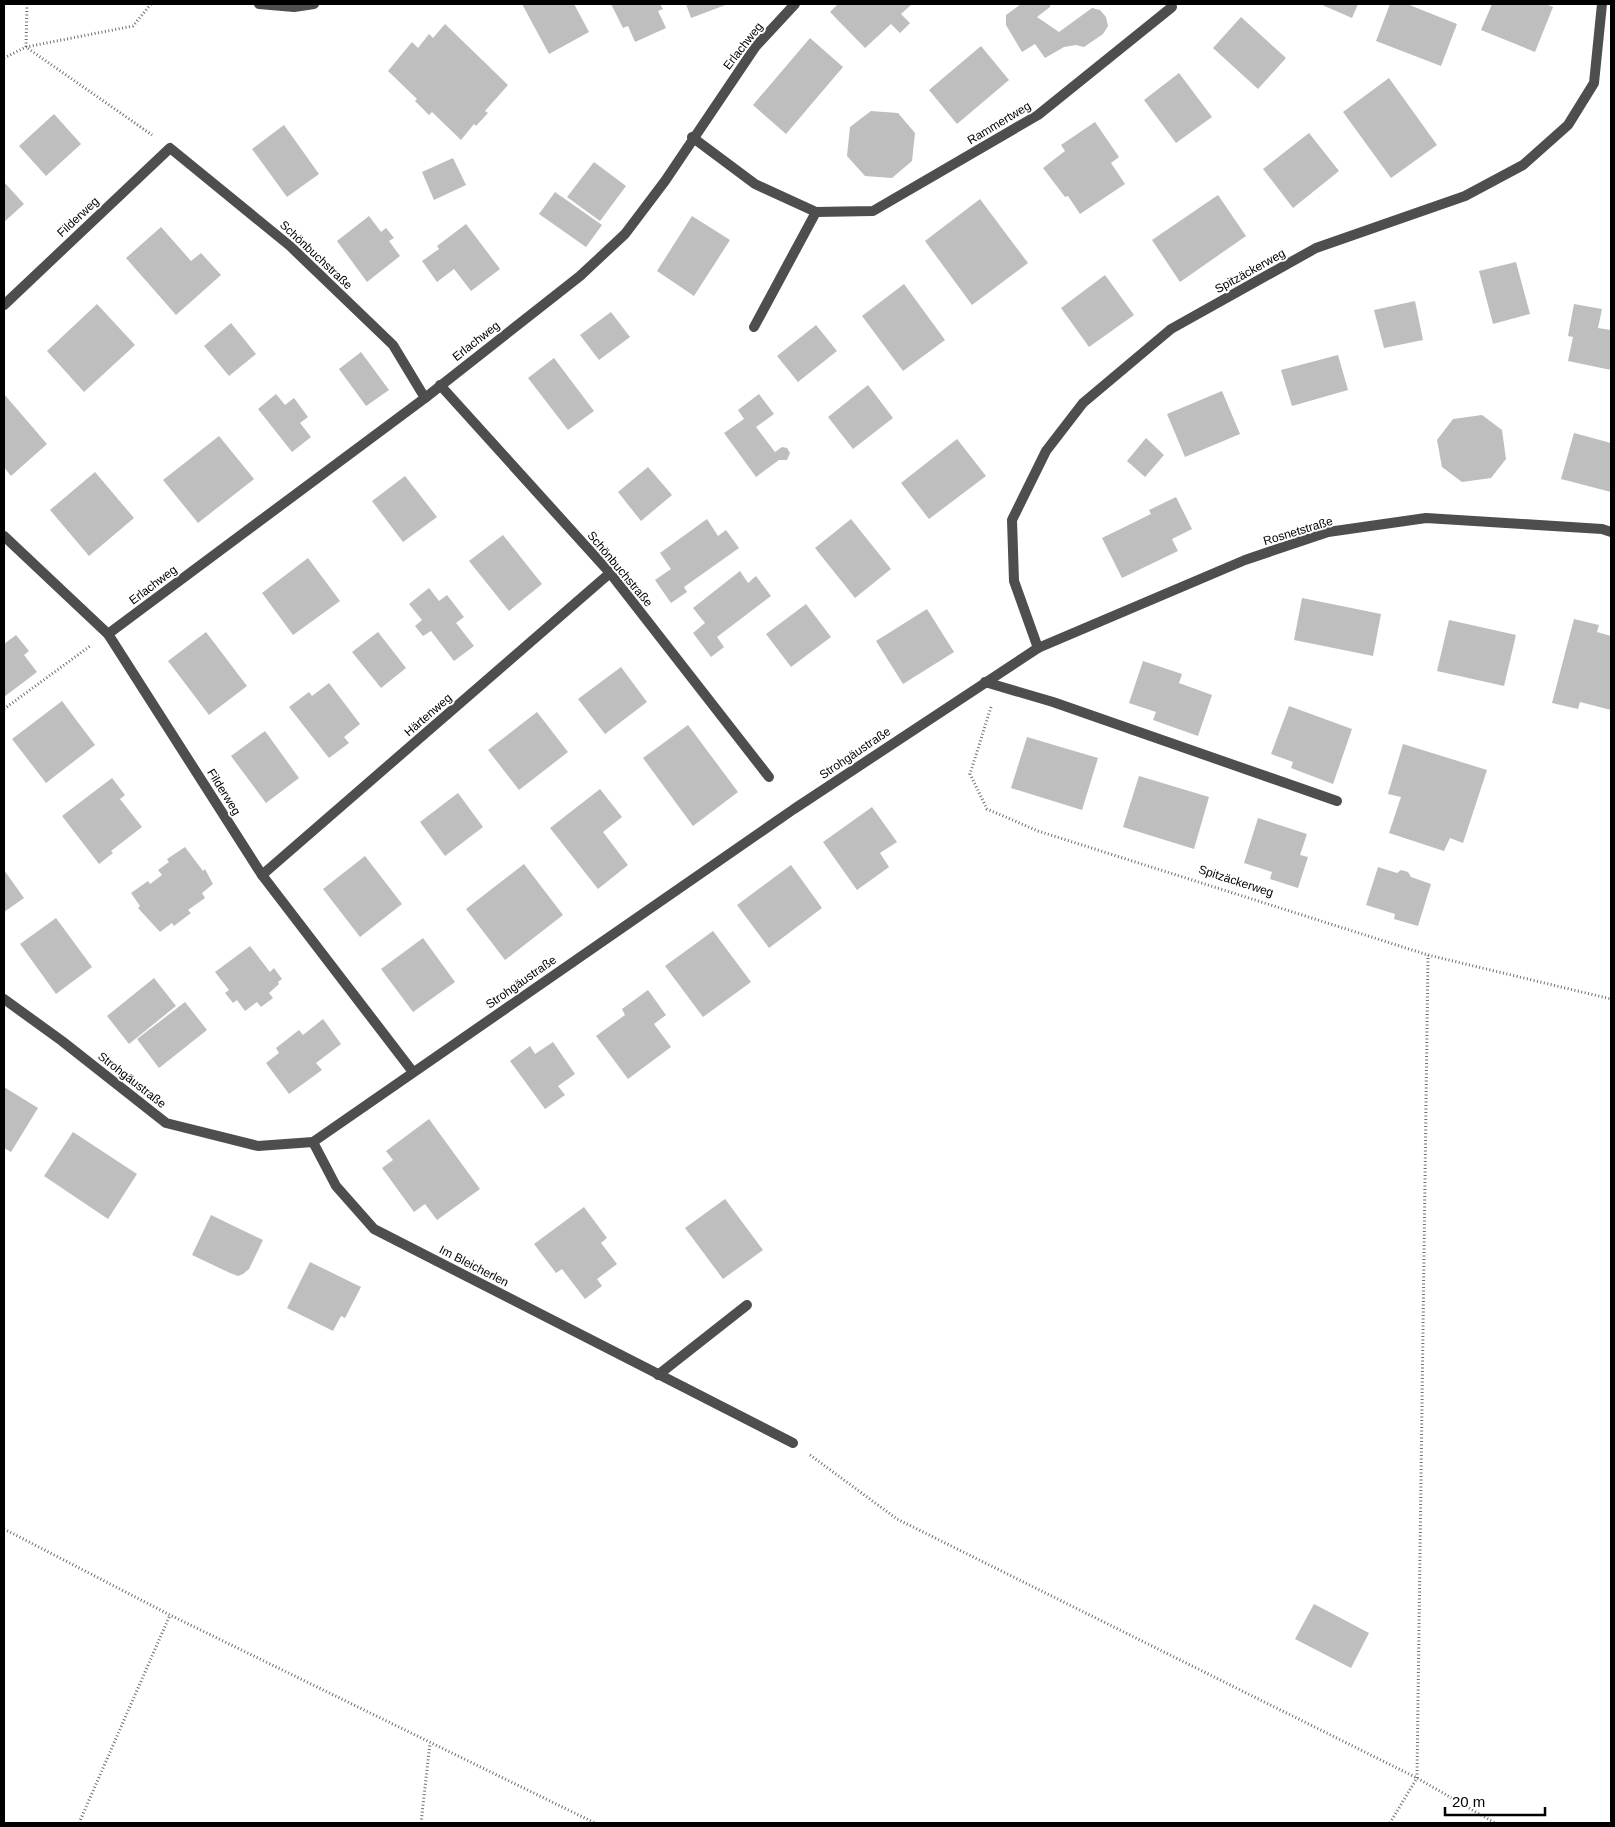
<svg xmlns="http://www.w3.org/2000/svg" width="1615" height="1827" font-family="Helvetica,sans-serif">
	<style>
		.building { fill: #bebebe }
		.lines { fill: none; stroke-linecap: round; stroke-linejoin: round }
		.path { stroke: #707070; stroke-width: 3; stroke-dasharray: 1 2.5; stroke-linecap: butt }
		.service { stroke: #4e4e4e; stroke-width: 10 }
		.minor { stroke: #4e4e4e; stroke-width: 10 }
		.labels { text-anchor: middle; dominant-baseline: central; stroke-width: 4; stroke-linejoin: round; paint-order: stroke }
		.street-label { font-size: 12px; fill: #000; stroke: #fff }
	</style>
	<rect width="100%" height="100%" fill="#fff"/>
	<g class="building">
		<path d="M522,4H574L589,32L549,54Z"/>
		<path d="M611,4H660L663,9L658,11L666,28L635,42L628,26L623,28Z"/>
		<path d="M686,4H728L691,18Z"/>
		<path d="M838,4H912L901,14L910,23L900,33L891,24L865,48L830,12Z"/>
		<path d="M1021,4H1050V7L1037,17L1059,32L1092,8L1100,10L1106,17L1108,26L1103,34L1084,47L1076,45L1064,47L1045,58L1035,44L1022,52L1006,25V15Z"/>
		<path d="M1320,4H1358L1352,18Z"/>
		<path d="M1390,4H1407L1457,24L1441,66L1376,41Z"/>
		<path d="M1492,4H1545L1553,7L1535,52L1481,30Z"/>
		<path d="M1241,17L1286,58L1258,89L1213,48Z"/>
		<path d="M445,24L508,85L485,111L488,113L476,126L474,124L461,140L432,112L429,115L415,101L417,99L388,71L412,42L418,48L429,34L433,38Z"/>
		<path d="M810,38L843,67L786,134L753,105Z"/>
		<path d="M981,46L1009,80L957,124L929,90Z"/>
		<path d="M1179,73L1212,117L1176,143L1144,100Z"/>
		<path d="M1389,78L1437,145L1391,178L1343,112Z"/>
		<path d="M871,111L898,113L915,133L912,161L892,178L865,176L847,156L850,127Z"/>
		<path d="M54,114L81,144L46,176L19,146Z"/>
		<path d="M1095,122L1119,157L1111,163L1125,184L1080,214L1068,196L1065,197L1043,168L1065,151L1061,145Z"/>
		<path d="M284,125L319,174L287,197L252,149Z"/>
		<path d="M1309,133L1339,171L1293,208L1263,169Z"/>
		<path d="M453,158L466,185L434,200L422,172Z"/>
		<path d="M594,162L626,186L600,221L567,197Z"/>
		<path d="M4,182L24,204L4,222Z"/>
		<path d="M555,192L602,225L586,247L539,214Z"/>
		<path d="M1218,195L1246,236L1180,282L1152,240Z"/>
		<path d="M980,199L1028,263L972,305L925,241Z"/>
		<path d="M369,216L381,232L386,228L394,238L389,241L400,256L367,282L337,241Z"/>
		<path d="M692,216L730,240L694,296L657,271Z"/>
		<path d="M466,224L500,269L471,291L454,269L437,282L422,261L439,249L437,246Z"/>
		<path d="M161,227L191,261L201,253L221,275L176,315L126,258Z"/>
		<path d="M1516,262L1530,314L1493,324L1479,271Z"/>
		<path d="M1105,275L1134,315L1089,347L1061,308Z"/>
		<path d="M904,284L945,340L903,371L862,316Z"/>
		<path d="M1415,301L1423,340L1384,348L1374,310Z"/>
		<path d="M97,304L135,345L84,392L47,351Z"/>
		<path d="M1574,304L1602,309L1598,328L1611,330V370L1568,361L1573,337L1568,336Z"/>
		<path d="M611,312L630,337L599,360L580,335Z"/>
		<path d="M231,323L256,354L229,376L204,346Z"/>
		<path d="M816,325L837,351L798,382L777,356Z"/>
		<path d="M361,352L389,390L366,406L339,369Z"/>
		<path d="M1338,355L1348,390L1292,406L1281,370Z"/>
		<path d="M554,358L594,411L568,430L528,378Z"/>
		<path d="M868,385L893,418L853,449L828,417Z"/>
		<path d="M1222,391L1240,434L1185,457L1167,414Z"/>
		<path d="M4,394L47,444L11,476L4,467Z"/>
		<path d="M276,394L285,405L294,398L308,417L300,423L311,437L292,452L258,409Z"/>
		<path d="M759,394L774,414L756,427L775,452L782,447L787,448L790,453L787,460H779L756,477L724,433L744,419L738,410Z"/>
		<path d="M1482,415L1502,430L1506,459L1491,478L1462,482L1442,467L1437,440L1453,419Z"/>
		<path d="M1574,433L1611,443V492L1561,479Z"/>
		<path d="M219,436L254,479L198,523L163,480Z"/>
		<path d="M1146,438L1164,455L1145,477L1127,461Z"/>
		<path d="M957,439L986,476L929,519L901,483Z"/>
		<path d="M648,467L672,495L641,521L618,492Z"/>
		<path d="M95,472L134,518L89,556L50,510Z"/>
		<path d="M405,476L437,517L403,542L372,501Z"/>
		<path d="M1176,497L1192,529L1172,539L1178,551L1122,578L1102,538L1151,514L1149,510Z"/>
		<path d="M707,519L718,536L726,530L739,548L684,587L687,592L671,603L655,580L671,569L660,553Z"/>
		<path d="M851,519L891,569L855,598L815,548Z"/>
		<path d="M503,535L542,584L509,611L469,561Z"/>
		<path d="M308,558L340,601L293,635L262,593Z"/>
		<path d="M740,571L748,583L756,576L771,596L717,637L724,647L711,657L693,633L705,623L693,608Z"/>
		<path d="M429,588L439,601L447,595L464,617L456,623L474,646L454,661L431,631L423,636L415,626L422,620L409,604Z"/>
		<path d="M1302,598L1381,614L1373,656L1294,640Z"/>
		<path d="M806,604L831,637L791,667L766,634Z"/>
		<path d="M927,609L954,652L903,684L876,641Z"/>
		<path d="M1574,619L1599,625L1597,632L1611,636V710L1580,702L1578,709L1552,703Z"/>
		<path d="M1449,620L1516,635L1504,686L1437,671Z"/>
		<path d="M206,632L247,686L209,715L168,661Z"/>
		<path d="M378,632L406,668L381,688L352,652Z"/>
		<path d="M16,635L29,651L24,655L37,672L4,697V644Z"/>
		<path d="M1143,661L1182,674L1179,683L1212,695L1198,736L1153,720L1156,712L1129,703Z"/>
		<path d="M621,667L647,702L605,734L578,699Z"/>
		<path d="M329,683L360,724L344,737L349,743L329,758L289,707L309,692L312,696Z"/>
		<path d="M62,701L95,745L46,783L12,739Z"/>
		<path d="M1289,706L1352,729L1333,784L1291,768L1293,762L1271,754Z"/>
		<path d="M537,712L568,752L519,790L488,750Z"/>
		<path d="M688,725L738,792L693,826L643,758Z"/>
		<path d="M265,731L299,778L266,803L231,756Z"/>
		<path d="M1027,737L1098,758L1082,810L1011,788Z"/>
		<path d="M1403,744L1487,770L1463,843L1450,838L1444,851L1389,833L1401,797L1388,794Z"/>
		<path d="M1139,776L1209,797L1194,849L1123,827Z"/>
		<path d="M112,778L125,795L120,799L142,827L111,851L113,853L99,864L62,816Z"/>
		<path d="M600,789L622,817L603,832L628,865L598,889L550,828Z"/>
		<path d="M458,793L483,827L445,856L420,822Z"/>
		<path d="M872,807L897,842L880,853L889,867L857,890L823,842Z"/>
		<path d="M1258,818L1307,834L1300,855L1308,857L1298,888L1270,879L1272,872L1244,863Z"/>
		<path d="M185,847L203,871L205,869L213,884L202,893L205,898L188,910L191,913L174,926L172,923L160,932L138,908L140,906L131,893L148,881L150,884L162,875L158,870L169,862L167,859Z"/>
		<path d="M365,856L402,904L360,937L323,889Z"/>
		<path d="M524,864L563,915L505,960L466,909Z"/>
		<path d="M791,865L822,908L769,948L737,905Z"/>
		<path d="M1378,867L1397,873L1401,870L1408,872L1411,877L1431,884L1418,926L1394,919L1395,914L1366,905Z"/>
		<path d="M4,870L24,898L4,912Z"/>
		<path d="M56,918L92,967L56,994L20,944Z"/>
		<path d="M713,931L751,982L703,1017L665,966Z"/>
		<path d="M423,938L455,982L413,1012L381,969Z"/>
		<path d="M250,946L270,972L274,968L282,979L278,982L279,984L269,993L273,998L261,1007L257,1002L245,1011L237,1000L233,1003L225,993L229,990L215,972Z"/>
		<path d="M154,978L176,1006L129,1044L107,1016Z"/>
		<path d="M648,990L666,1015L654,1024L671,1047L628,1079L596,1036L625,1015L622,1009Z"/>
		<path d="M185,1002L207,1030L159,1068L137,1039Z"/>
		<path d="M323,1019L341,1044L316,1063L322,1070L289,1094L266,1063L279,1053L276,1048L299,1030L303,1035Z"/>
		<path d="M553,1042L575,1074L558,1086L565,1095L545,1109L510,1061L530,1046L535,1054Z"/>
		<path d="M4,1087L38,1108L11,1152L4,1148Z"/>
		<path d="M429,1119L480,1189L437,1220L425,1204L414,1212L382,1168L393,1160L386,1151Z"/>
		<path d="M73,1132L137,1174L108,1219L44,1176Z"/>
		<path d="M725,1199L763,1250L723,1279L685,1228Z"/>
		<path d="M584,1207L607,1238L601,1243L617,1264L597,1279L602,1286L585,1299L562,1269L556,1273L534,1244Z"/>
		<path d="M211,1215L263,1240L249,1269L243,1274L238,1276L230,1273L192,1255Z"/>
		<path d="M310,1262L361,1287L345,1318L341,1316L333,1331L287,1308Z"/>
		<path d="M1314,1604L1369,1633L1351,1668L1295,1639Z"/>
	</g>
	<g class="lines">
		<g class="path">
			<path d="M27,4L26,47L152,135"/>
			<path d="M4,58L26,47L133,26L151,4"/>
			<path d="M991,707L970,774L987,809L1038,831L1428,955L1611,999"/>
			<path d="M4,709L90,646"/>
			<path d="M810,1455L897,1519L1417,1778L1495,1823"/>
			<path d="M4,1529L170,1615L595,1823"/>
			<path d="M79,1823L170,1615"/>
			<path d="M421,1823L430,1743"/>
			<path d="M1390,1823L1417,1778L1428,955"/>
		</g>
		<g class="service">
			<path d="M754,327L816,212"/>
			<path d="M658,1375L747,1305"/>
		</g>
		<g class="minor">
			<path d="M259,4L294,7L314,4"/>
			<path d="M692,137L755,184L816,212L873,211L1038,115L1172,7"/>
			<path d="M4,305L170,148L290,246L393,345L425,398"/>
			<path d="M440,385L610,573L769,777"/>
			<path d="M4,536L108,634L262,875L413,1072"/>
			<path d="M108,634L425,398L580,276L625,234L665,181L756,46L795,4"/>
			<path d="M1038,648L1014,581L1012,520L1046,451L1083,403L1171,329L1316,248L1465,196L1523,165L1568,125L1594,83L1602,4"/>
			<path d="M985,682L1053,702L1337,801"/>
			<path d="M262,875L610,573"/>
			<path d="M4,999L62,1041L166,1123L258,1146L313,1142L794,809L1038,648L1245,560L1328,532L1426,518L1602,529L1611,532"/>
			<path d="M313,1142L336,1186L374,1229L793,1443"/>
		</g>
	</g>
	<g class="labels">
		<g class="street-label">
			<text transform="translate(743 46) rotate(-52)">Erlachweg</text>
			<text transform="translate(999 123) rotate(-31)">Rammertweg</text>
			<text transform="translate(78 217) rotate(-43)">Filderweg</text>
			<text transform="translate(316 255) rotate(43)">Schönbuchstraße</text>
			<text transform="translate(1250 271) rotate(-29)">Spitzäckerweg</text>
			<text transform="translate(476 341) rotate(-38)">Erlachweg</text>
			<text transform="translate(1298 531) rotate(-17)">Rosnetstraße</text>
			<text transform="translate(620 569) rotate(50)">Schönbuchstraße</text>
			<text transform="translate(153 585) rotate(-37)">Erlachweg</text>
			<text transform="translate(428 715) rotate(-41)">Härtenweg</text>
			<text transform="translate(855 753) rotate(-34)">Strohgäustraße</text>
			<text transform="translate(224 792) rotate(58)">Filderweg</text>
			<text transform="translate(1236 881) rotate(18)">Spitzäckerweg</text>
			<text transform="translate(521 982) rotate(-35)">Strohgäustraße</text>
			<text transform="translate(132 1080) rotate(38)">Strohgäustraße</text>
			<text transform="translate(474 1266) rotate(27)">Im Bleicherlen</text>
		</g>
	</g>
	<rect width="1615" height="1827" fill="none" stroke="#000000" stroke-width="10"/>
	<path d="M1445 1807v8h100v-8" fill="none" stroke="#000000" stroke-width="2.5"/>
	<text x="1452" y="1807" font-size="15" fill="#000000" stroke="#ffffff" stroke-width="4" paint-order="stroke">20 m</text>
</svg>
